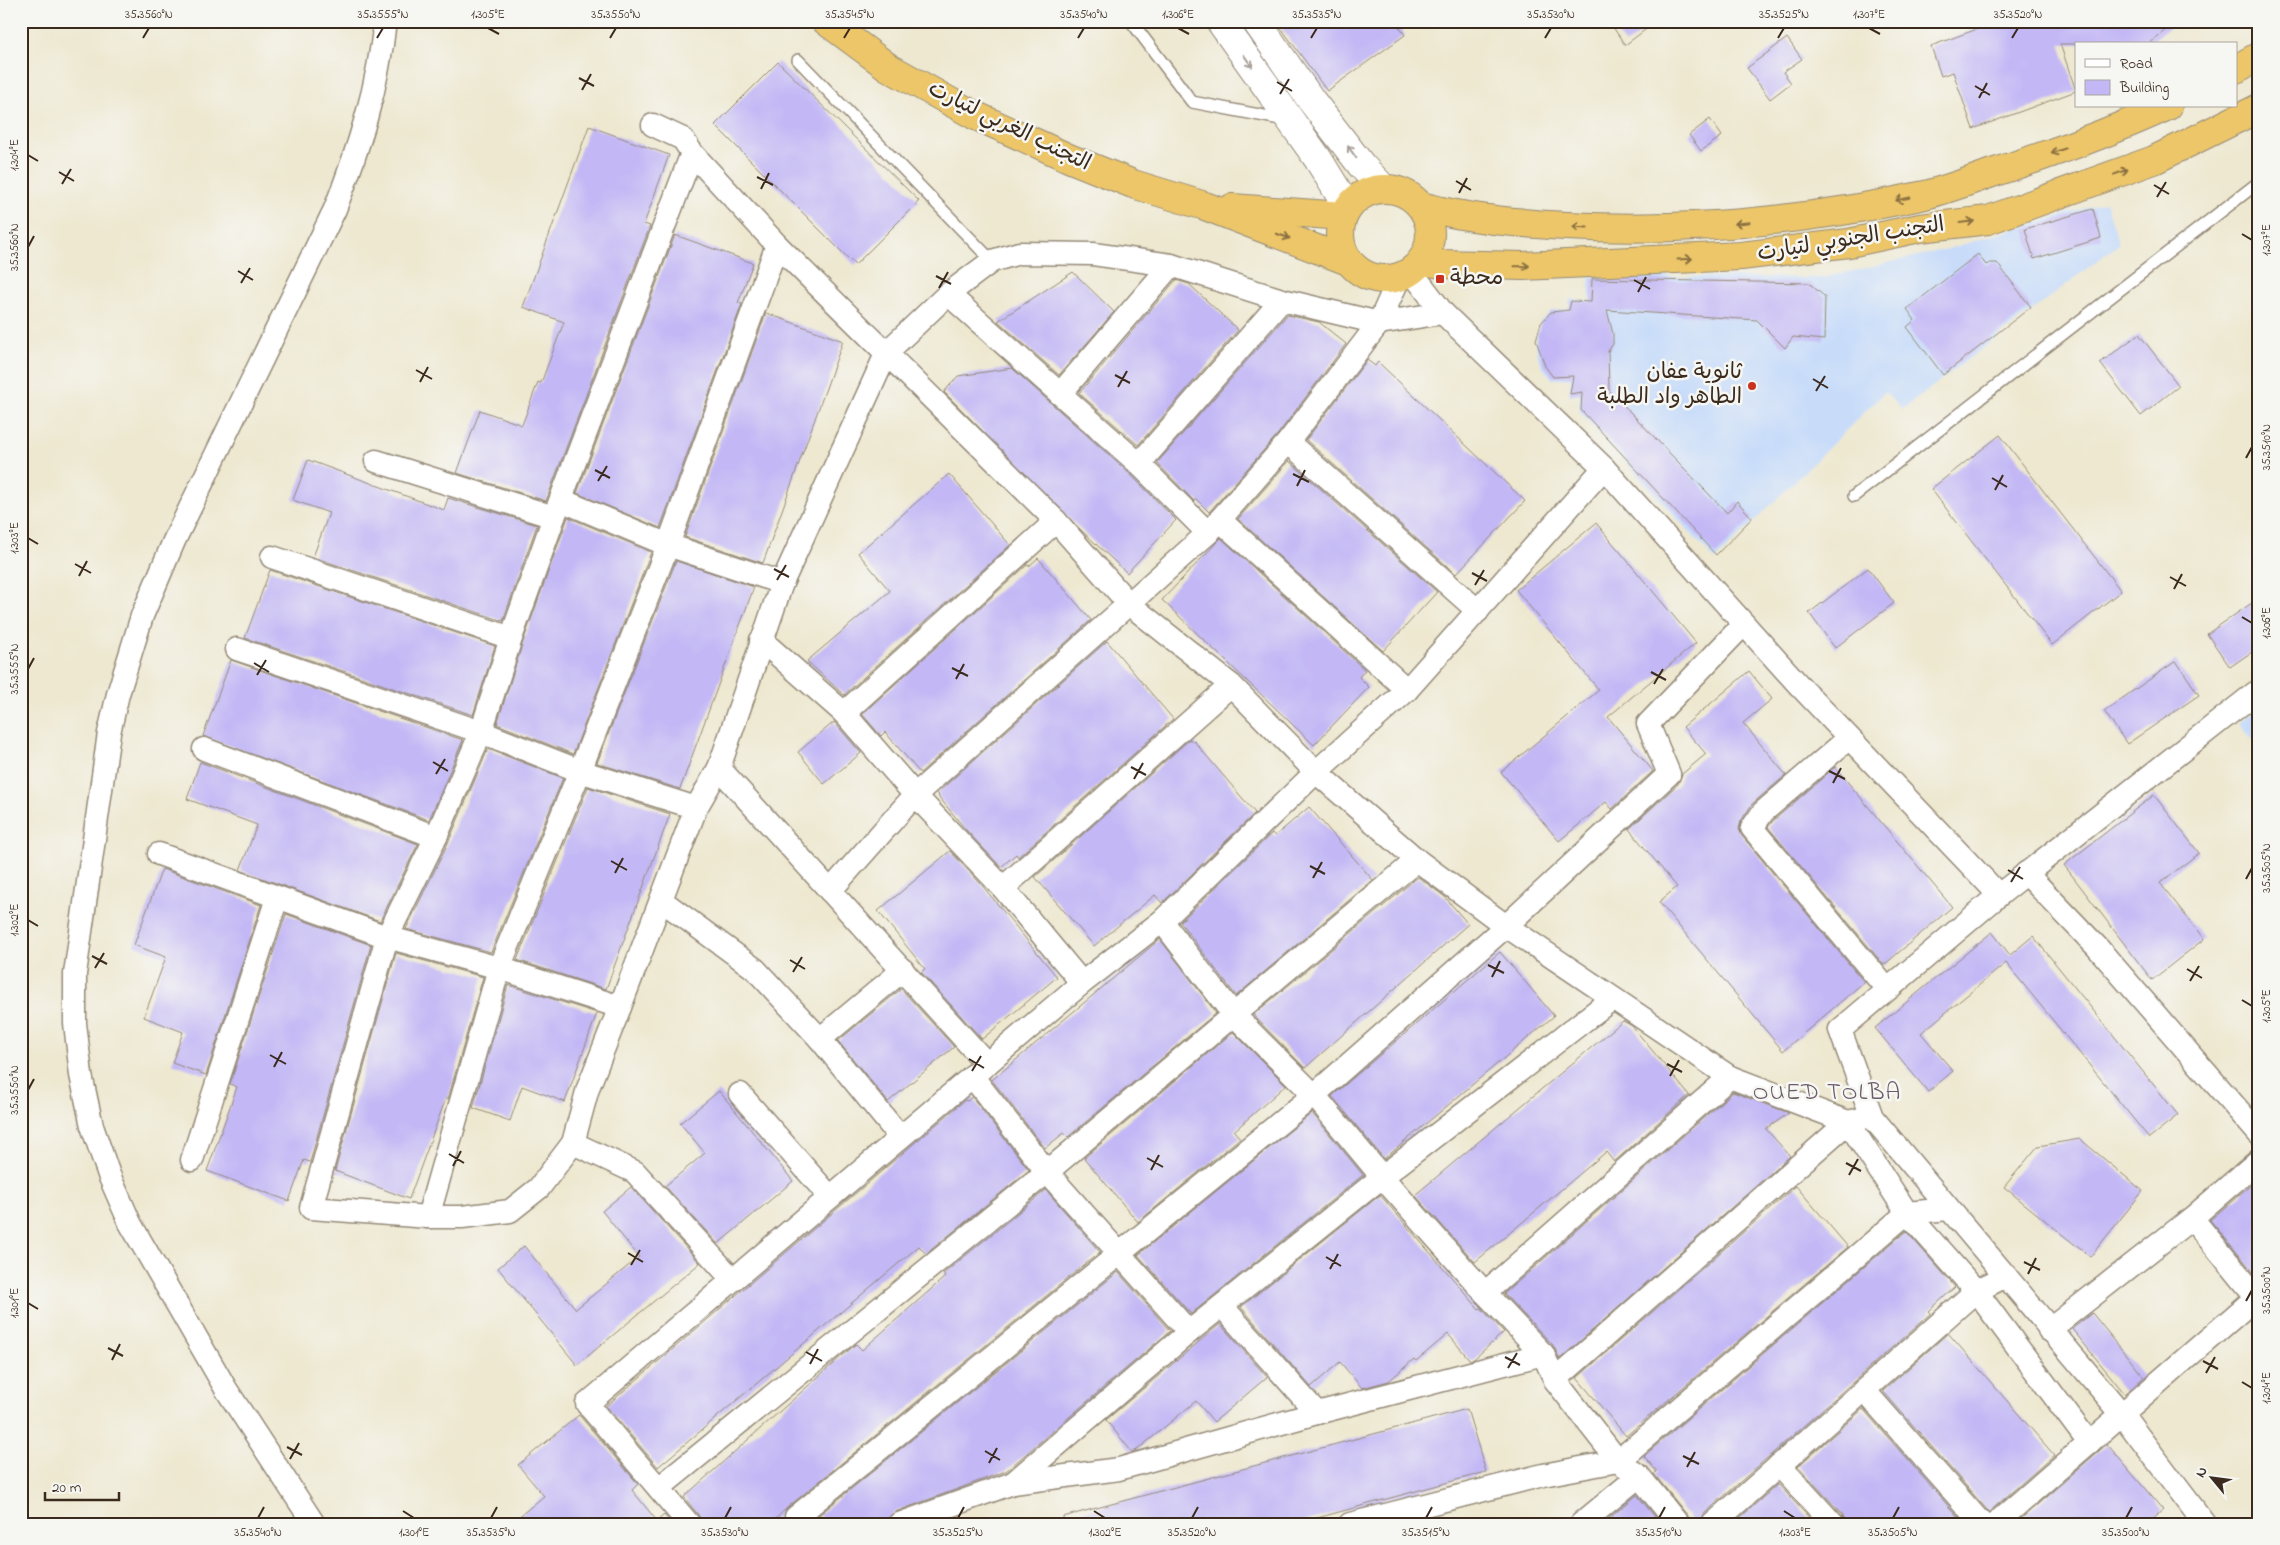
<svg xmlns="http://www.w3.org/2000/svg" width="2280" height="1545" font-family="'Indie Flower','Playpen Sans Arabic',sans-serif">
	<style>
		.built { fill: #c8dcf9 }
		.building { fill: #c3b8f5 }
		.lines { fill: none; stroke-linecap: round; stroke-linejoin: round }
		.service-casing { stroke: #948977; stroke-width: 14 }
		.minor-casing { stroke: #948977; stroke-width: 25 }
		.tertiary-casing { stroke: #948977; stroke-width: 30 }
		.trunk-casing { stroke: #948977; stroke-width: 30 }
		.service { stroke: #fff; stroke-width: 11 }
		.minor { stroke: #fff; stroke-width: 22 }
		.tertiary { stroke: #fff; stroke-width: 28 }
		.trunk { stroke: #ecc669; stroke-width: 28 }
		.oneway { stroke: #a79f9a }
		.oneway2 { stroke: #8b7040 }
		.ticks { fill: none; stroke: #3b2a1e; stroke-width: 2 }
		.poi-dot { fill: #c8321e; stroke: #f6f6f2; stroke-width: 2 }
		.labels { text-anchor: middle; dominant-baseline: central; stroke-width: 5; stroke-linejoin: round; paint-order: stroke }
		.street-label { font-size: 22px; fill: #3b2a1e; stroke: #f6f6f2 }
		.poi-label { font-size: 22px; fill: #3b2a1e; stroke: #f6f6f2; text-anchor: start }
		.neighbourhood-label { font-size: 24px; letter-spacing: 1px; fill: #6b5c69; stroke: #f6f6f2 }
		.neatline { fill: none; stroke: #3b2a1e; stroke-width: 2 }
		.ticks-label { font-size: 12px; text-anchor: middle; fill: #3b2a1e }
	</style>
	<rect width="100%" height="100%" fill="#f6f6f2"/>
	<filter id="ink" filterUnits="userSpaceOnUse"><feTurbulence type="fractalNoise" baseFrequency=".02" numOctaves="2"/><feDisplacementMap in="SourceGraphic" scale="10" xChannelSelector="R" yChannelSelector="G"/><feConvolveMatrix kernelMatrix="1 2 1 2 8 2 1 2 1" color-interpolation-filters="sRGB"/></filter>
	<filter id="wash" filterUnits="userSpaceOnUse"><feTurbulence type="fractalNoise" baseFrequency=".0096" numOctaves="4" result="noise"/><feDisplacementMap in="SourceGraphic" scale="20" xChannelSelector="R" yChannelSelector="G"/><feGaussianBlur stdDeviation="1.12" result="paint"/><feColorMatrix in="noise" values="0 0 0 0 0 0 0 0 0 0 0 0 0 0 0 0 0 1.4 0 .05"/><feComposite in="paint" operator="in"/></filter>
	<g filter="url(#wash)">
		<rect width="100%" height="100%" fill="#eee8d0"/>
		<g class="built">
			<path d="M2106,202L2119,244L1902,410L1885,392L1715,560L1579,411L1580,394L1569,395L1571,378L1552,379L1543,368L1538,355L1535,341L1540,322L1551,311L1568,309L1570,299L1590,301L1589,276L1822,278L1948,249Z"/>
			<path d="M2259,707V747L2239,723Z"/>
		</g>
		<g id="blocks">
			<g class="building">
				<path d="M1276,21H1395L1405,35L1327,91Z"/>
				<path d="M1609,21H1657L1625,45Z"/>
				<path d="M1999,21H2177L2148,44H2060L2076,91L1973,129L1953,72L1941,76L1931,46Z"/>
				<path d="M1787,38L1802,59L1783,72L1791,83L1770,99L1747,68Z"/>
				<path d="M778,62L919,201L855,265L715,125Z"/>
				<path d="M1710,119L1722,136L1701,151L1689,135Z"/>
				<path d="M589,126L669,155L644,224L650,226L546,501L457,473L480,410L522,425L538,382L541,383L564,322L523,307Z"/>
				<path d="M2093,209L2101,238L2034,259L2025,229Z"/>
				<path d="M675,235L753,263L738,303L742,304L660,528L577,493Z"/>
				<path d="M1978,254L1986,265L1990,263H1997L2031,307L1943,375L1907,327L1915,320L1907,309Z"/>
				<path d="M1073,272L1114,312L1059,375L998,321Z"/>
				<path d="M1592,279L1809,283L1825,297L1824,340L1793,337L1785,348L1757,320L1607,310L1613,334V344L1608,351L1609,390L1727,513L1737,501L1752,518L1716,555L1581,410L1582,392L1570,394L1573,376L1553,377L1545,366L1536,340L1541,323L1551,312L1569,310L1571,301L1591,302Z"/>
				<path d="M1176,280L1189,284L1238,330L1138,445L1079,393Z"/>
				<path d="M766,313L843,341L763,563L685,537Z"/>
				<path d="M1287,315L1319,322L1346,344L1278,434L1209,512L1196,499L1194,501L1157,463Z"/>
				<path d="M2139,334L2179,386L2141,416L2100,363Z"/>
				<path d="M1367,360L1375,366L1378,362L1525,501L1456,574L1306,440Z"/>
				<path d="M1012,368L1130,474L1176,520L1127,573L1082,531L944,392L958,376Z"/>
				<path d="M2000,435L2121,591L2052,645L1931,489Z"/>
				<path d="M308,460L444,510L448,498L537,525L503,621L313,557L329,513L293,500Z"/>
				<path d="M1289,461L1437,592L1383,651L1238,519Z"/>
				<path d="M949,474L1010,545L844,695L807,661L890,591L858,553Z"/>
				<path d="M568,517L651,552L573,754L497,724L523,642Z"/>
				<path d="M1596,523L1696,643L1608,717L1653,771L1612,809L1606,802L1559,841L1501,772L1599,690L1516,590Z"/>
				<path d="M1221,538L1365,670L1359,677L1369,687L1314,745L1162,600Z"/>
				<path d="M1038,558L1091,620L920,773L885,732L881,736L862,714L1027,565L1029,566Z"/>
				<path d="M676,561L754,587L680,789L597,763Z"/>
				<path d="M1868,568L1894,603L1835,648L1809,613Z"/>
				<path d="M270,570L495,646L473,715L245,638Z"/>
				<path d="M2259,598V647L2230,667L2207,634Z"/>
				<path d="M1107,641L1173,719L1018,857L1016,854L1001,867L967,831L938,796L939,795L937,793Z"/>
				<path d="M231,660L463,740L429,820L203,736Z"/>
				<path d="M2176,661L2199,695L2127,744L2104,711Z"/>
				<path d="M1749,671L1772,699L1743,723L1786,775L1752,804L1741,821L1739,829L1742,836L1864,982L1783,1051L1659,902L1677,887L1629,829L1678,784L1682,774L1706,754L1683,727Z"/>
				<path d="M834,722L861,753L824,784L798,752Z"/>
				<path d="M1190,739L1193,742L1194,741L1255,813L1162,903L1155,895L1094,946L1035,877Z"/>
				<path d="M488,749L563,778L491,952L406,929L448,843Z"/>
				<path d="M200,762L418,844L380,921L240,870L257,825L187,799Z"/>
				<path d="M1835,767L1952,907L1884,965L1768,827L1773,821Z"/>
				<path d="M588,787L670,814L606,989L517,960Z"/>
				<path d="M2154,795L2199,853L2160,883L2204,939L2152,980L2064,865Z"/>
				<path d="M1309,807L1373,880L1236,996L1180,922L1272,833L1275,836Z"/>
				<path d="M950,851L981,884L1057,977L982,1039L921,972L925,969L878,911Z"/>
				<path d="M162,869L261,905L206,1075L172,1063L183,1032L144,1017L166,957L134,945Z"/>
				<path d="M1418,877L1445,897L1468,924L1305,1068L1253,1015Z"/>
				<path d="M286,914L371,945L310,1162L304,1160L289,1201L207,1171L237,1087L230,1084Z"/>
				<path d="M1992,932L2010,955L2033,936L2178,1115L2149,1138L2006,963L1921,1033L1953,1071L1928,1092L1875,1028Z"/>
				<path d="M1160,939L1216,1013L1068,1137L1064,1133L1045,1148L992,1080Z"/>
				<path d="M1500,952L1554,1016L1384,1159L1332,1096Z"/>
				<path d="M396,953L483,977L448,1099L446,1098L409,1199L335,1171Z"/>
				<path d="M508,985L597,1013L565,1102L522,1086L510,1121L473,1108Z"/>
				<path d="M901,989L954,1047L888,1102L838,1041Z"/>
				<path d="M1623,1021L1632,1026L1689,1095L1614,1162L1606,1152L1475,1262L1415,1195Z"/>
				<path d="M1233,1032L1286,1085L1234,1131L1240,1138L1138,1222L1084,1158Z"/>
				<path d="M719,1091L793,1181L718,1244L665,1186L705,1153L680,1123Z"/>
				<path d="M1733,1092L1789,1113L1766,1129L1790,1156L1560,1359L1553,1345L1504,1294Z"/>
				<path d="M972,1097L1029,1170L926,1254L919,1246L658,1467L606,1406L965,1100L967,1101Z"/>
				<path d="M1312,1113L1363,1175L1191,1314L1138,1255Z"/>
				<path d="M2080,1139L2143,1191L2090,1257L2004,1187L2038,1146Z"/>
				<path d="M2259,1178V1279L2210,1220Z"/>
				<path d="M1796,1186L1848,1247L1626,1436L1577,1378Z"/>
				<path d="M631,1187L700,1263L577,1365L498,1268L524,1246L576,1309L639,1257L602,1211Z"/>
				<path d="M1046,1190L1100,1252L788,1507L770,1524H702L699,1516L684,1497L836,1361L856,1344L862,1350L945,1277L943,1274Z"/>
				<path d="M1380,1195L1479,1309L1481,1308L1504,1332L1474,1359L1470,1360L1448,1334L1416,1361L1414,1359L1389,1381L1362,1388L1340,1362L1311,1387L1241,1307Z"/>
				<path d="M1906,1231L1955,1287L1929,1311L1931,1313L1704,1514L1700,1524H1691L1688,1516L1654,1474L1657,1472L1644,1456Z"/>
				<path d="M1118,1272L1170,1331L1006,1471L895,1512L887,1521L877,1524H828L819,1515Z"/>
				<path d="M2092,1313L2144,1377L2125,1394L2072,1329Z"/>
				<path d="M1220,1324L1267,1377L1214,1422L1196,1401L1137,1450L1132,1452L1106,1420Z"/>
				<path d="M1948,1333L2054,1455L1989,1512L1883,1391Z"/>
				<path d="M1467,1409L1486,1472L1295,1524H1064L1063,1517Z"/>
				<path d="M1863,1409L1964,1524H1846L1843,1515L1798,1466Z"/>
				<path d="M579,1415L638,1484L632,1490L657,1521L664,1515L672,1524H510L544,1496L518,1465Z"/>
				<path d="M2107,1444L2163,1510L2146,1524H2015Z"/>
				<path d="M1778,1484L1815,1524H1733Z"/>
				<path d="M1637,1495L1661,1524H1602Z"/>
			</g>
		</g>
	</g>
	<g filter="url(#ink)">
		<use href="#blocks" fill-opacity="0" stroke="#948977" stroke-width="1"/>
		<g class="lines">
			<defs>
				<g id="service">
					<path d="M1131,21L1192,102L1285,120"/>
					<path d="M798,60L992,261"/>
					<path d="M1854,496L2259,182"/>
				</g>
				<g id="minor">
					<path d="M653,125L683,139L692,153L777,245L1056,521L1129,604L1231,685L1316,772L1417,860L1506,926L1730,1077L1848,1122L1907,1213L1976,1291L2089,1443"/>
					<path d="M1411,271L1443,313L1604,468L1797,683L1999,895L1840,1030L1872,1117L2121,1413L2205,1524"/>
					<path d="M948,294L1139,464L1208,533"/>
					<path d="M1060,394L1171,265"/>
					<path d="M1288,442L1478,611"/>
					<path d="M376,461L554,517"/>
					<path d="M1139,464L1282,300"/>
					<path d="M561,500L668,545L782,583"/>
					<path d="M1220,520L1407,690"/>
					<path d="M272,557L511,638"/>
					<path d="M761,640L844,713L915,795L1003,888L1082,983"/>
					<path d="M237,649L481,732L580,771L696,808"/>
					<path d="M844,713L1056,521"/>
					<path d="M1849,738L1763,812L1752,828L1887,989"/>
					<path d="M204,749L436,837"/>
					<path d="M719,768L987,1064"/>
					<path d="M159,854L387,937L499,968L620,1007L696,808L719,768L782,583L887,352L948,294L992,261L1019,253L1093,254L1171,265L1282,300L1379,323L1443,313"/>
					<path d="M2026,873L2097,947L2259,1134"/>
					<path d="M1003,888L1231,685"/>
					<path d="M830,891L915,795L1208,533L1288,442L1379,323L1399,278"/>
					<path d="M1999,895L2259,690"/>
					<path d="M661,900L755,969L820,1039L903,970"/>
					<path d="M1162,921L1233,1014L1314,1095L1382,1177L1485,1293L1543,1354L1555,1380L1618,1461L1639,1476L1678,1524"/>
					<path d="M620,1007L588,1088L573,1143L539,1188L510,1211L462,1217H428L311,1208L387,937L436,837L481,732L511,638L554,517L692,153"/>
					<path d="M820,1039L900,1137"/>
					<path d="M972,1076L1047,1172L1189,1332"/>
					<path d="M740,1094L830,1197"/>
					<path d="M573,1143L635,1172L733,1280"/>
					<path d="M192,1160L277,898"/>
					<path d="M428,1217L499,968L580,771L668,545L777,245"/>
					<path d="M2192,1218L2259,1300"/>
					<path d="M1485,1293L1730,1077"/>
					<path d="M1222,1306L1317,1413"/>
					<path d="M2049,1330L2192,1218L2259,1160"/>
					<path d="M1555,1380L1848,1122L1861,1119"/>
					<path d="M1864,1390L1982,1524"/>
					<path d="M1779,1465L1833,1524"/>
					<path d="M1013,1483L1189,1332L1382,1177L1612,999"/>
					<path d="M659,1488L1047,1172L1417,860"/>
					<path d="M796,1517L1314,1095L1506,926L1669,774L1648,724L1744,624"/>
					<path d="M314,1524L226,1389L130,1223L109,1175L92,1126L81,1075L75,1023V974L109,733L118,694L142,616L174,541L335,209C359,148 378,87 385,21"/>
					<path d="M689,1524L587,1404L1082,983L1162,921L1316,772L1407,690L1604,468"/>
					<path d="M899,1524L1013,1483L1119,1469L1317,1413L1543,1354"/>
					<path d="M1350,1524L1543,1475L1618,1461L1907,1213L1948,1209"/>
					<path d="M1581,1524L1639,1476"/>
					<path d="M1713,1524L1976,1291L2006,1276"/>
					<path d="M1995,1524L2259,1295"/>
				</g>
				<g id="tertiary">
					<path d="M1220,21L1318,159L1348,208"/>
					<path d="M1256,21L1311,100L1362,166L1384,189"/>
				</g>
				<g id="trunk">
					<path d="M826,21L888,67L974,115L1071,159L1133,184L1205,206L1348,261"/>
					<path d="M2236,69L2259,56"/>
					<circle cx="1385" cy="234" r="45"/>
					<path d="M1421,206C1469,219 1516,223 1566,226C1686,232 1808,221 1925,195C1949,189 1972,180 1995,172C2054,153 2111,132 2168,106"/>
					<path d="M1232,208L1343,216"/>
					<path d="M1421,261L1441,264L1523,266L1741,256L1849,243L1920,228L1988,220L2154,160L2259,108"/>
				</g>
			</defs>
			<use href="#service" class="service-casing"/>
			<use href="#minor" class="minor-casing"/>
			<use href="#tertiary" class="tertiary-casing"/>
			<use href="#trunk" class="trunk-casing"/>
			<use href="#service" class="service"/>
			<use href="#minor" class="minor"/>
			<use href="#tertiary" class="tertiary"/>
			<use href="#trunk" class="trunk"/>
		</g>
		<defs><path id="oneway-shaft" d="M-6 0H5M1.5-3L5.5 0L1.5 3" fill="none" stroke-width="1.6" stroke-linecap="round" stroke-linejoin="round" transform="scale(1.25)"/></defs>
		<g class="oneway">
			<use href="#oneway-shaft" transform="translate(1248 61) rotate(55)"/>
			<use href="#oneway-shaft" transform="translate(1352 152) rotate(-125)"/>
		</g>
		<g class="oneway2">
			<use href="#oneway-shaft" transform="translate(2058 151) rotate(161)"/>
			<use href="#oneway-shaft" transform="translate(2121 172) rotate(-21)"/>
			<use href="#oneway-shaft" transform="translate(1903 199) rotate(169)"/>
			<use href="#oneway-shaft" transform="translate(1967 222) rotate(-7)"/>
			<use href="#oneway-shaft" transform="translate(1742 223) rotate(174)"/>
			<use href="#oneway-shaft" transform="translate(1580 227) rotate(-177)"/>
			<use href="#oneway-shaft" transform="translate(1283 236) rotate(19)"/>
			<use href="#oneway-shaft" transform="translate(1685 259) rotate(-3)"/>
			<use href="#oneway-shaft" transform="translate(1522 266) rotate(-1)"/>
		</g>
	</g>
	<path class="ticks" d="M488,28L499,34M1178,28L1189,34M1869,28L1880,34M143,38L149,28M377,38L383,28M610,38L616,28M844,38L850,28M1078,38L1084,28M1311,38L1317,28M1545,38L1551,28M1778,38L1784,28M2012,38L2018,28M579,78L594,86M1277,82L1292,91M1975,86L1990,95M582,90L591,74M1280,94L1289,79M1979,98L1987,83M28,155L38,161M59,172L74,181M757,177L773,185M1456,181L1471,190M62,184L71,169M2154,185L2169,194M761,189L769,173M1459,193L1467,178M2157,197L2166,182M2242,234L2252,240M28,247L34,236M238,271L253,280M936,276L951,284M1634,280L1650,289M241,283L250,268M939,288L948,272M1638,292L1646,277M416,370L432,379M1115,375L1130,383M1813,379L1828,388M420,382L428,367M1118,387L1127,371M1816,391L1825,376M2246,458L2252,447M595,470L610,478M1293,474L1309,482M1992,478L2007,487M598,481L607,466M1297,486L1305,470M1995,490L2003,475M28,538L38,544M75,564L91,573M774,569L789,577M1472,573L1487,581M79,576L87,561M2170,577L2186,586M777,580L786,565M1475,585L1484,570M2174,589L2182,574M2242,617L2252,623M254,663L269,672M952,668L968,676M28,669L34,658M1651,672L1666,680M257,675L266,660M956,679L964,664M1654,684L1663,669M433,762L448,771M1131,767L1146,775M1829,771L1845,779M436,774L445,759M1134,779L1143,763M1833,783L1841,768M611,861L627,870M1310,866L1325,874M2008,870L2023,879M615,873L623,858M1313,878L1322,862M2246,879L2252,868M2011,882L2020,867M28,920L38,926M92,956L107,964M790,960L805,969M1488,965L1504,973M95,968L104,953M2187,969L2202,978M793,972L802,957M1492,977L1500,961M2190,981L2199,966M2242,1000L2252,1006M270,1055L286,1064M969,1059L984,1068M1667,1064L1682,1072M274,1067L282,1052M972,1071L981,1056M1670,1076L1679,1060M28,1090L34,1079M449,1154L464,1163M1147,1158L1163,1167M1846,1163L1861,1171M453,1166L461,1151M1151,1170L1159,1155M1849,1175L1858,1159M628,1253L643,1262M1326,1257L1341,1266M2024,1262L2040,1270M631,1265L640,1250M1330,1269L1338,1254M2028,1274L2036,1258M2246,1301L2252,1290M28,1303L38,1309M108,1348L123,1356M806,1352L822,1361M1505,1357L1520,1365M112,1360L120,1344M2203,1361L2218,1369M810,1364L818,1349M1508,1368L1517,1353M2206,1373L2215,1357M2242,1382L2252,1388M287,1447L302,1455M985,1451L1000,1460M1683,1456L1699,1464M290,1459L299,1443M989,1463L997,1448M1687,1467L1695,1452M403,1511L414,1518M1094,1511L1105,1518M1784,1511L1795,1518M258,1518L264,1507M491,1518L497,1507M725,1518L731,1507M958,1518L964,1507M1192,1518L1198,1507M1426,1518L1432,1507M1659,1518L1665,1507M1893,1518L1899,1507M2126,1518L2132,1507"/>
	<g class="poi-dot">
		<rect x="1435" y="274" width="10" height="10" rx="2.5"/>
		<circle cx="1752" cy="386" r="5"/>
	</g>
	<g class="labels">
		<g class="street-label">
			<text transform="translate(1009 127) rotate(26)">التجنب الغربي لتيارت</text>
			<text transform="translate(1851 240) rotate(-9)">التجنب الجنوبي لتيارت</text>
		</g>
		<g class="poi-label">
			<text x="1450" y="279">محطة</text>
			<text x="1742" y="373" text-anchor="end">ثانوية عفان<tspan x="1742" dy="25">الطاهر واد الطلبة</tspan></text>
		</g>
		<g class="neighbourhood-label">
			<text x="1827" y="1093">OUED TOLBA</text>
		</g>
	</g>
	<rect width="2280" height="1545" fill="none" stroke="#f6f6f2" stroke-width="55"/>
	<rect x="2075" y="42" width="162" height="65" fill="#f6f6f2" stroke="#aba49d"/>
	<rect x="2085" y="59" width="25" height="8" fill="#ffffff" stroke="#aba49d"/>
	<text x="2120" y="68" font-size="15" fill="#3b2a1e">Road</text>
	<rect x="2085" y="80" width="25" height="15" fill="#c3b8f5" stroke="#aba49d"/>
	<text x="2120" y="92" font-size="15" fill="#3b2a1e">Building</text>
	<g transform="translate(2212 1478) rotate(299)" stroke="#f6f6f2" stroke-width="4" paint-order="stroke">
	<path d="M0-4L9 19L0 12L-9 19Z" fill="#3b2a1e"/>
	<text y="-8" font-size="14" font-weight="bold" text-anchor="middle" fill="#3b2a1e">N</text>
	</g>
	<path d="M45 1492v8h74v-8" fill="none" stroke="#3b2a1e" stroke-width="2.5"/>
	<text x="52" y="1492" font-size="15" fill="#3b2a1e" stroke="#f6f6f2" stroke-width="4" paint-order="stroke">20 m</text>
	<rect x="28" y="28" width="2224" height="1490" class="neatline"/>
	<g class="ticks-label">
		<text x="149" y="18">35.3560°N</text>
		<text x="383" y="18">35.3555°N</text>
		<text x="488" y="18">1.305°E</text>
		<text x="616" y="18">35.3550°N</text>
		<text x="850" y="18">35.3545°N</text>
		<text x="1084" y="18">35.3540°N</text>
		<text x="1178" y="18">1.306°E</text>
		<text x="1317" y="18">35.3535°N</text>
		<text x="1551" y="18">35.3530°N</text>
		<text x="1784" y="18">35.3525°N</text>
		<text x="1869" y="18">1.307°E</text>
		<text x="2018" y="18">35.3520°N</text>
		<text transform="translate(14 155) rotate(-90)" y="4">1.304°E</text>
		<text transform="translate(2266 240) rotate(-90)" y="4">1.307°E</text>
		<text transform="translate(14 247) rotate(-90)" y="4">35.3560°N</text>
		<text transform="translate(2266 447) rotate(-90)" y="4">35.3510°N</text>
		<text transform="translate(14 538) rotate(-90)" y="4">1.303°E</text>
		<text transform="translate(2266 623) rotate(-90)" y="4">1.306°E</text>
		<text transform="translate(14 669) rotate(-90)" y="4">35.3555°N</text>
		<text transform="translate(2266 868) rotate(-90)" y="4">35.3505°N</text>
		<text transform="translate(14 920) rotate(-90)" y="4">1.302°E</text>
		<text transform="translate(2266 1006) rotate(-90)" y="4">1.305°E</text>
		<text transform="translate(14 1090) rotate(-90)" y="4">35.3550°N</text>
		<text transform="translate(2266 1290) rotate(-90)" y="4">35.3500°N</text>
		<text transform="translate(14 1303) rotate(-90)" y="4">1.301°E</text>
		<text transform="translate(2266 1388) rotate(-90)" y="4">1.304°E</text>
		<text x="258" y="1536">35.3540°N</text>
		<text x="414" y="1536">1.301°E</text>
		<text x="491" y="1536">35.3535°N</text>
		<text x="725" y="1536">35.3530°N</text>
		<text x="958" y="1536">35.3525°N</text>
		<text x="1105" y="1536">1.302°E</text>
		<text x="1192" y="1536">35.3520°N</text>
		<text x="1426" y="1536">35.3515°N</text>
		<text x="1659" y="1536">35.3510°N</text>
		<text x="1795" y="1536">1.303°E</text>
		<text x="1893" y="1536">35.3505°N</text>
		<text x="2126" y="1536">35.3500°N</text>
	</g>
</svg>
